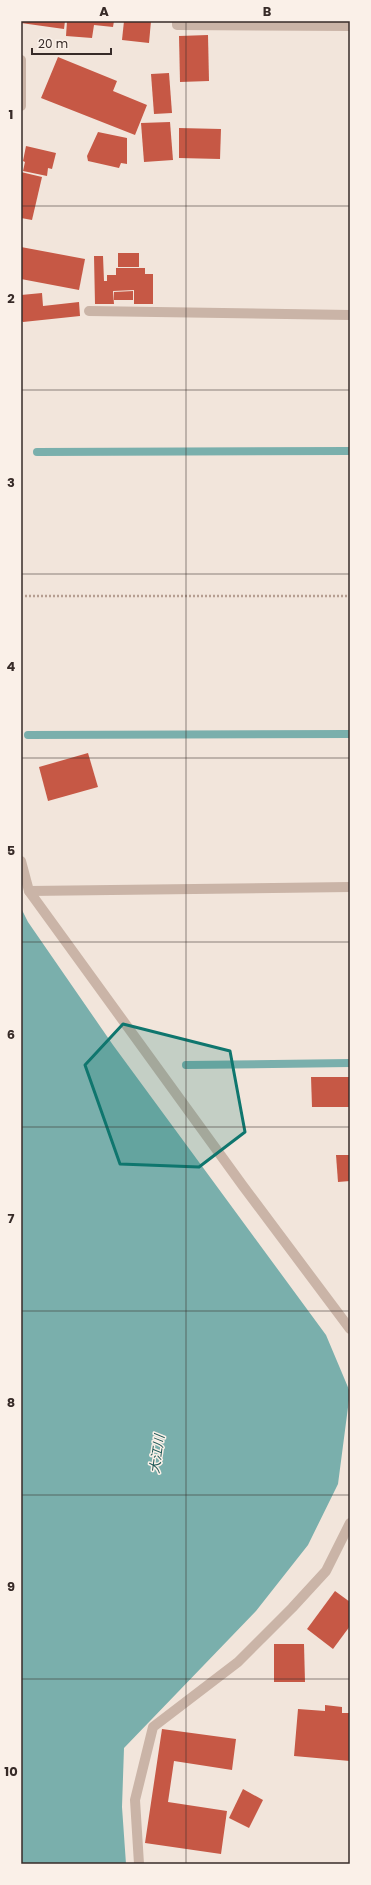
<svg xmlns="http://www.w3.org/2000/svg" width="371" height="1885" font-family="Poppins,'Noto Sans JP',sans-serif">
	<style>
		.water { fill: #7aafac }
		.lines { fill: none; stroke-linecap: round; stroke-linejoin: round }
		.stream { stroke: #7aafac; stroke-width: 8 }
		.building { fill: #c65845 }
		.path { stroke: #b69e91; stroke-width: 2.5; stroke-dasharray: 2 2; stroke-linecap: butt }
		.minor { stroke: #cab4a7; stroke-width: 10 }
		.marked { fill: #0f766e; fill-opacity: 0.2; stroke: #0f766e; stroke-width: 3; stroke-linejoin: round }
		.grid { fill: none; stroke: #372b28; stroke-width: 1; stroke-opacity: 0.55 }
		.labels { text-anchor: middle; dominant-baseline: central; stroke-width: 3; stroke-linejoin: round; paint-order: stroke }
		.water-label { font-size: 13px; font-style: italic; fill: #1d5856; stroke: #faf0e8 }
		.neatline { fill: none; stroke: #372b28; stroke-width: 1.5 }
		.grid-label { font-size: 13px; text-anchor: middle; font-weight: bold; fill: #372b28 }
	</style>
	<rect width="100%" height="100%" fill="#f2e5db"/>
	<path class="water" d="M21,908L28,922L113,1045L326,1335L350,1392L338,1484L308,1545L256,1611L124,1748L122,1807L126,1864H21Z"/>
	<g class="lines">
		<g class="stream">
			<path d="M37,452L350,451"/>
			<path d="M28,735L350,734"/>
			<path d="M186,1065L350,1063"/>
		</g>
	</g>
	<g class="building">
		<path d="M21,21H65L64,29L21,23Z"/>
		<path d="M67,21H114L113,27L94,25L92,38L66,36Z"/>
		<path d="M124,21H151L149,43L122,40Z"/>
		<path d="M208,35L209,81L180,82L179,36Z"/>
		<path d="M58,57L117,81L113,91L147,105L135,135L41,98Z"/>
		<path d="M169,73L172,113L154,114L151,74Z"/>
		<path d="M170,122L173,160L144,162L141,123Z"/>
		<path d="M179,128L221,129L220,159L179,158Z"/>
		<path d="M98,132L127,138V164L121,163L119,168L88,161L87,156Z"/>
		<path d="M26,146L56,153L52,169L48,168L47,176L23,171L25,162L23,161Z"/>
		<path d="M21,172L42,177L32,220L21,218Z"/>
		<path d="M21,247L85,259L79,290L21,279Z"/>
		<rect x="118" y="253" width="21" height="14"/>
		<path d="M94,256H103L104,281H107V275H116V268H145V274H153V304H134V290L113,291L114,304H95Z"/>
		<path d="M133,291V300H114V292Z"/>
		<path d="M42,293L43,306L79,302L80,316L23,322L21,320V295Z"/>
		<path d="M88,753L98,787L48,801L39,767Z"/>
		<path d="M311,1077H350V1107H312Z"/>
		<path d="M336,1155H350V1181L338,1182Z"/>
		<path d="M335,1591L350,1602V1626L333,1649L307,1629Z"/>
		<path d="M274,1644H304L305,1682H274Z"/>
		<path d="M325,1705L342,1707V1713H350V1761L294,1756L298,1709L325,1711Z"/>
		<path d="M162,1729L236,1739L232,1770L174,1761L168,1802L227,1811L221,1854L145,1843Z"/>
		<path d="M243,1789L263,1800L249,1828L229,1818Z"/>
	</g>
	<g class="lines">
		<path class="path" d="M25,596H350"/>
		<g class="minor">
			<path d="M177,21V25L350,26"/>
			<path d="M21,60V106"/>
			<path d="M89,311L350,315"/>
			<path d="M21,861L29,891L243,1186L350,1329"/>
			<path d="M29,891L350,887"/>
			<path d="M139,1864L135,1800L153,1727L238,1662L292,1608L326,1571L350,1523"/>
		</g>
	</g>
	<path class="marked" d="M123,1024L230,1051L245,1132L199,1167L120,1164L85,1065Z"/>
	<path class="grid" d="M186,21V1864M21,206H350M21,390H350M21,574H350M21,758H350M21,942H350M21,1127H350M21,1311H350M21,1495H350M21,1679H350"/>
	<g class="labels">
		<g class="water-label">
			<text transform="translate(157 1454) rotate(-82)">大江川</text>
		</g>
	</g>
	<rect width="371" height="1885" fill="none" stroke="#faf0e8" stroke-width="44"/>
	<path d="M32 48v6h79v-6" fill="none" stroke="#372b28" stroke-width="2"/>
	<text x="38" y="48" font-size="12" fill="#372b28" stroke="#faf0e8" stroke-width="3" paint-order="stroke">20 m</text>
	<rect x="22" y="22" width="327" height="1841" class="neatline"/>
	<g class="grid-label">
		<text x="104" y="16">A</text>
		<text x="267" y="16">B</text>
		<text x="11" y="119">1</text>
		<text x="11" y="303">2</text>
		<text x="11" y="487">3</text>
		<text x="11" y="671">4</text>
		<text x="11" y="855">5</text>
		<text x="11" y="1039">6</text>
		<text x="11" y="1223">7</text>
		<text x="11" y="1407">8</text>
		<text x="11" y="1591">9</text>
		<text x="11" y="1776">10</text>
	</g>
</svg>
